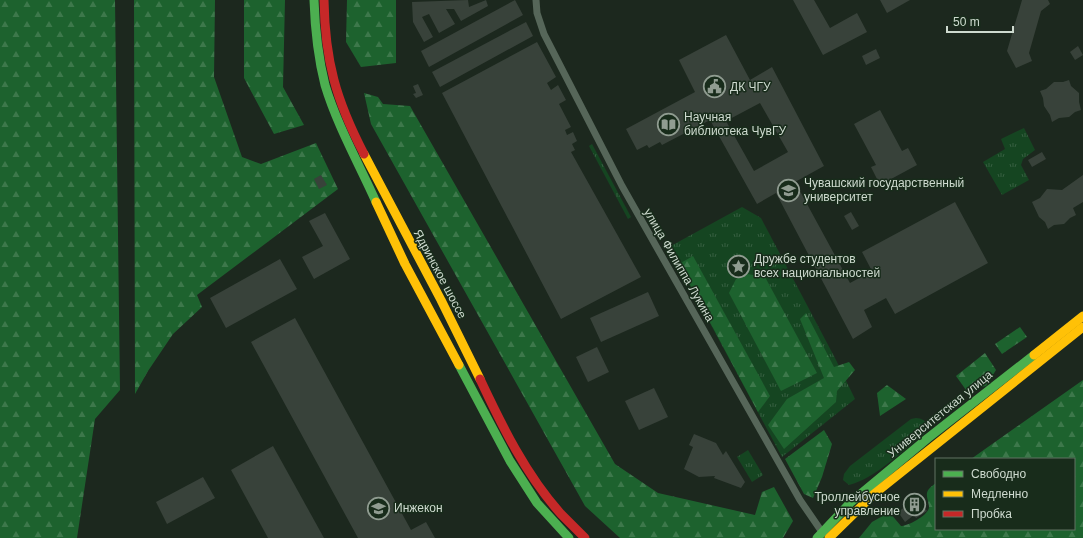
<svg xmlns="http://www.w3.org/2000/svg" width="1083" height="538" font-family="Arial,sans-serif">
	<style>
		.grass { fill: url(#grass-tufts) }
		.forest { fill: url(#forest-firs) }
		.building { fill: #38423a; fill-rule: evenodd }
		.lines { fill: none; stroke-linecap: round; stroke-linejoin: round }
		.street { stroke: #566659; stroke-width: 7 }
		.fast { stroke: #4caf50; stroke-width: 9 }
		.slow { stroke: #ffc107; stroke-width: 9 }
		.jam { stroke: #c62828; stroke-width: 9 }
		.labels { text-anchor: middle; dominant-baseline: central; stroke-width: 3; stroke-linejoin: round; paint-order: stroke }
		.poi-label { font-size: 12px; fill: #cedacf; stroke: #182c1b; text-anchor: start }
		.street-label { font-size: 12px; fill: #cedacf; stroke: #182c1b }
	</style>
	<defs>
		<pattern id="grass-tufts" width="24" height="20" patternUnits="userSpaceOnUse"><rect width="24" height="20" fill="#154521"/><path d="M3 7l-1-3M5 7V3M7 7l1-3M15 17l-1-3M17 17v-4M19 17l1-3" fill="none" stroke="#365f40"/></pattern>
		<pattern id="forest-firs" width="22" height="20" patternUnits="userSpaceOnUse"><rect width="22" height="20" fill="#1d622e"/><path d="M5 1l3.5 6h-7zM16 11l3.5 6h-7z" fill="#3d784b"/></pattern>
	</defs>
	<rect width="100%" height="100%" fill="#1c281e"/>
	<g class="grass">
		<path d="M1024,128L1035,150L1023,159L1021,165L1029,180L1002,195L983,162L1005,149L1001,139Z"/>
		<path d="M592,144L631,217L628,219L589,146Z"/>
		<path d="M742,207L761,218L836,360L855,399L782,457L669,247Z"/>
		<path d="M916,418C927,419 930,425 924,434C902,451 876,478 849,485L843,480L844,474L850,466L911,419Z"/>
		<path d="M748,450L763,475L752,482L737,457Z"/>
	</g>
	<g class="forest">
		<path d="M0,0H115L120,390L95,419L77,538H0Z"/>
		<path d="M134,0H215L214,77L242,157L261,164L316,143L338,189L197,295L202,307L173,334L148,371L135,394Z"/>
		<path d="M244,0H285L283,87L304,125L274,134L244,78Z"/>
		<path d="M347,0H396V63L361,67L346,42Z"/>
		<path d="M364,93L378,97L383,104L410,106L615,464L658,493L755,515L762,492L774,487L793,521L783,538H620L585,506L371,124Z"/>
		<path d="M693,256L770,396L758,412L679,264Z"/>
		<path d="M747,274L765,277L817,373L781,391L729,293L736,279Z"/>
		<path d="M806,313L834,367L849,362L855,370L837,391L836,402L784,449L768,425L787,399L824,378L800,319Z"/>
		<path d="M1020,327L1027,337L1002,354L995,344Z"/>
		<path d="M985,353L996,370L986,386L966,390L956,376Z"/>
		<path d="M1083,380V538H859L872,522L888,513H890L901,526C908,526 929,515 929,507C929,505 928,503 928,501C925,491 928,489 936,483V529H1074V459H971Z"/>
		<path d="M887,385L906,399L880,416L877,393Z"/>
		<path d="M824,430L832,444L822,477L813,498L804,494L785,459Z"/>
	</g>
	<g class="building">
		<path d="M468,0L469,7L486,0L488,6L461,21L454,9H446L455,24L439,33L429,14L422,17L433,37L424,42L413,22L412,2Z"/>
		<path d="M515,0L523,15L429,67L421,51Z"/>
		<path d="M793,0H814L830,28L857,13L867,32L823,55Z"/>
		<path d="M880,0H910L887,13Z"/>
		<path d="M1022,0H1048L1050,4L1041,11L1029,53L1032,61L1016,68L1007,51Z"/>
		<path d="M526,22L533,36L440,87L432,72Z"/>
		<path d="M726,35L750,80L772,67L824,166L795,182L850,283L872,271L862,252L955,202L988,263L895,314L886,298L864,310L872,327L853,339L776,193L757,204L710,120L662,145L660,142L649,148L647,145L637,150L626,129L695,92L679,60ZM760,103L788,152L754,171L726,121Z"/>
		<path d="M537,42L556,77L547,83L551,90L558,85L566,100L559,104L571,127L565,130L567,135L573,132L577,141L572,144L575,150L571,152L641,277L561,319L442,93Z"/>
		<path d="M1078,46L1083,55L1075,60L1070,52Z"/>
		<path d="M876,49L880,58L866,65L862,56Z"/>
		<path d="M1069,80L1071,86L1079,93V102L1081,110L1075,112L1069,117L1059,118L1052,122L1050,115L1044,106L1043,98L1040,91L1046,89L1054,82H1063Z"/>
		<path d="M418,84L423,95L416,98L413,94L416,93L413,86Z"/>
		<path d="M880,110L902,151L908,148L917,165L880,185L871,167L876,165L854,124Z"/>
		<path d="M1042,152L1046,159L1032,167L1028,160Z"/>
		<path d="M321,175L327,185L319,189L314,179Z"/>
		<path d="M1083,175V202L1073,208L1076,215L1070,218L1064,224L1054,225L1048,229L1045,222L1039,217L1032,202L1040,198L1047,189L1062,190Z"/>
		<path d="M851,212L859,226L852,230L844,216Z"/>
		<path d="M325,213L350,259L314,279L302,257L323,246L309,221Z"/>
		<path d="M280,259L297,289L226,328L210,298Z"/>
		<path d="M648,292L659,316L601,342L590,318Z"/>
		<path d="M295,318L411,530L426,522L435,538H358L251,342Z"/>
		<path d="M597,347L609,372L588,382L576,357Z"/>
		<path d="M654,388L668,417L639,430L625,401Z"/>
		<path d="M694,434L716,443L723,455L726,451L745,482L741,488L714,478L715,476L699,477L684,469L693,447L689,445Z"/>
		<path d="M273,446L324,538H268L231,470Z"/>
		<path d="M203,477L215,498L167,524L156,502Z"/>
		<path d="M917,498L927,511L916,518L914,515L905,522L898,512Z"/>
	</g>
	<g class="lines">
		<path class="street" d="M536,0L537,13L544,34L622,186L800,500L822,532"/>
		<g class="fast">
			<path d="M314,0C315,29 318,57 325,85C337,125 359,164 376,202"/>
			<path d="M459,365L510,461L537,503L569,538"/>
			<path d="M817,538L851,502L928,438L1034,355"/>
		</g>
		<g class="slow">
			<path d="M364,154L441,300L480,379"/>
			<path d="M376,202L405,264L459,365"/>
			<path d="M1034,355L1083,316"/>
			<path d="M829,538L874,494L1083,327"/>
		</g>
		<g class="jam">
			<path d="M324,0C325,61 336,100 364,154"/>
			<path d="M480,379C502,426 526,475 561,514C569,522 577,530 585,538"/>
		</g>
	</g>
	<defs>
		<symbol id="civic-ring" viewBox="-11 -11 22 22"><circle r="9.5" fill="#182c1b" stroke="#909c91" stroke-width="1.5"/><path d="M-.6-6.5H3V-4.5H.6V-3L4-1V1h2V6H-6V1h2V-1L-.6-3ZM-1.2 2.5V6h2.4V2.5Z" fill="#909c91"/></symbol>
		<symbol id="library-ring" viewBox="-11 -11 22 22"><circle r="9.5" fill="#182c1b" stroke="#909c91" stroke-width="1.5"/><path d="M-6-4Q-3-5.5-.7-3.5V5Q-3 3-6 4ZM6-4Q3-5.5 .7-3.5V5Q3 3 6 4Z" fill="#909c91"/></symbol>
		<symbol id="university-ring" viewBox="-11 -11 22 22"><circle r="9.5" fill="#182c1b" stroke="#909c91" stroke-width="1.5"/><path d="M0-5L7-2L0 1L-7-2ZM-4 1L0 2.5L4 1V4Q0 6-4 4Z" fill="#909c91"/></symbol>
		<symbol id="sight-ring" viewBox="-11 -11 22 22"><circle r="9.5" fill="#182c1b" stroke="#909c91" stroke-width="1.5"/><path d="M0-6L1.8-2.2L6-1.7L2.9 1.2L3.7 5.4L0 3.3L-3.7 5.4L-2.9 1.2L-6-1.7L-1.8-2.2Z" fill="#909c91"/></symbol>
		<symbol id="building-ring" viewBox="-11 -11 22 22"><circle r="9.5" fill="#182c1b" stroke="#909c91" stroke-width="1.5"/><path d="M-4-6H4V6H1V3H-1V6H-4ZM-2.5-4.3h1.7v1.8h-1.7ZM.8-4.3h1.7v1.8H.8ZM-2.5-1h1.7V.8h-1.7ZM.8-1h1.7V.8H.8Z" fill="#909c91"/></symbol>
	</defs>
	<g fill-rule="evenodd">
		<use href="#civic-ring" x="702" y="74" width="25" height="25"/>
		<use href="#library-ring" x="656" y="112" width="25" height="25"/>
		<use href="#university-ring" x="776" y="178" width="25" height="25"/>
		<use href="#sight-ring" x="726" y="254" width="25" height="25"/>
		<use href="#building-ring" x="902" y="492" width="25" height="25"/>
		<use href="#university-ring" x="366" y="496" width="25" height="25"/>
	</g>
	<g class="labels">
		<g class="poi-label">
			<text x="730" y="87">ДК ЧГУ</text>
			<text x="684" y="117">Научная<tspan x="684" dy="14">библиотека ЧувГУ</tspan></text>
			<text x="804" y="183">Чувашский государственный<tspan x="804" dy="14">университет</tspan></text>
			<text x="754" y="259">Дружбе студентов<tspan x="754" dy="14">всех национальностей</tspan></text>
			<text x="900" y="497" text-anchor="end">Троллейбусное<tspan x="900" dy="14">управление</tspan></text>
			<text x="394" y="508">Инжекон</text>
		</g>
		<g class="street-label">
			<text transform="translate(679 265) rotate(60)">улица Филиппа Лукина</text>
			<text transform="translate(440 274) rotate(62)">Ядринское шоссе</text>
			<text transform="translate(940 414) rotate(-39)">Университетская улица</text>
		</g>
	</g>
	<rect x="935" y="458" width="140" height="72" fill="#182c1b" stroke="#617263"/>
	<rect x="943" y="471" width="20" height="6" fill="#4caf50" stroke="#617263"/>
	<text x="971" y="478" font-size="12" fill="#cedacf">Свободно</text>
	<rect x="943" y="491" width="20" height="6" fill="#ffc107" stroke="#617263"/>
	<text x="971" y="498" font-size="12" fill="#cedacf">Медленно</text>
	<rect x="943" y="511" width="20" height="6" fill="#c62828" stroke="#617263"/>
	<text x="971" y="518" font-size="12" fill="#cedacf">Пробка</text>
	<path d="M947 26v6h66v-6" fill="none" stroke="#cedacf" stroke-width="2"/>
	<text x="953" y="26" font-size="12" fill="#cedacf" stroke="#182c1b" stroke-width="3" paint-order="stroke">50 m</text>
</svg>
